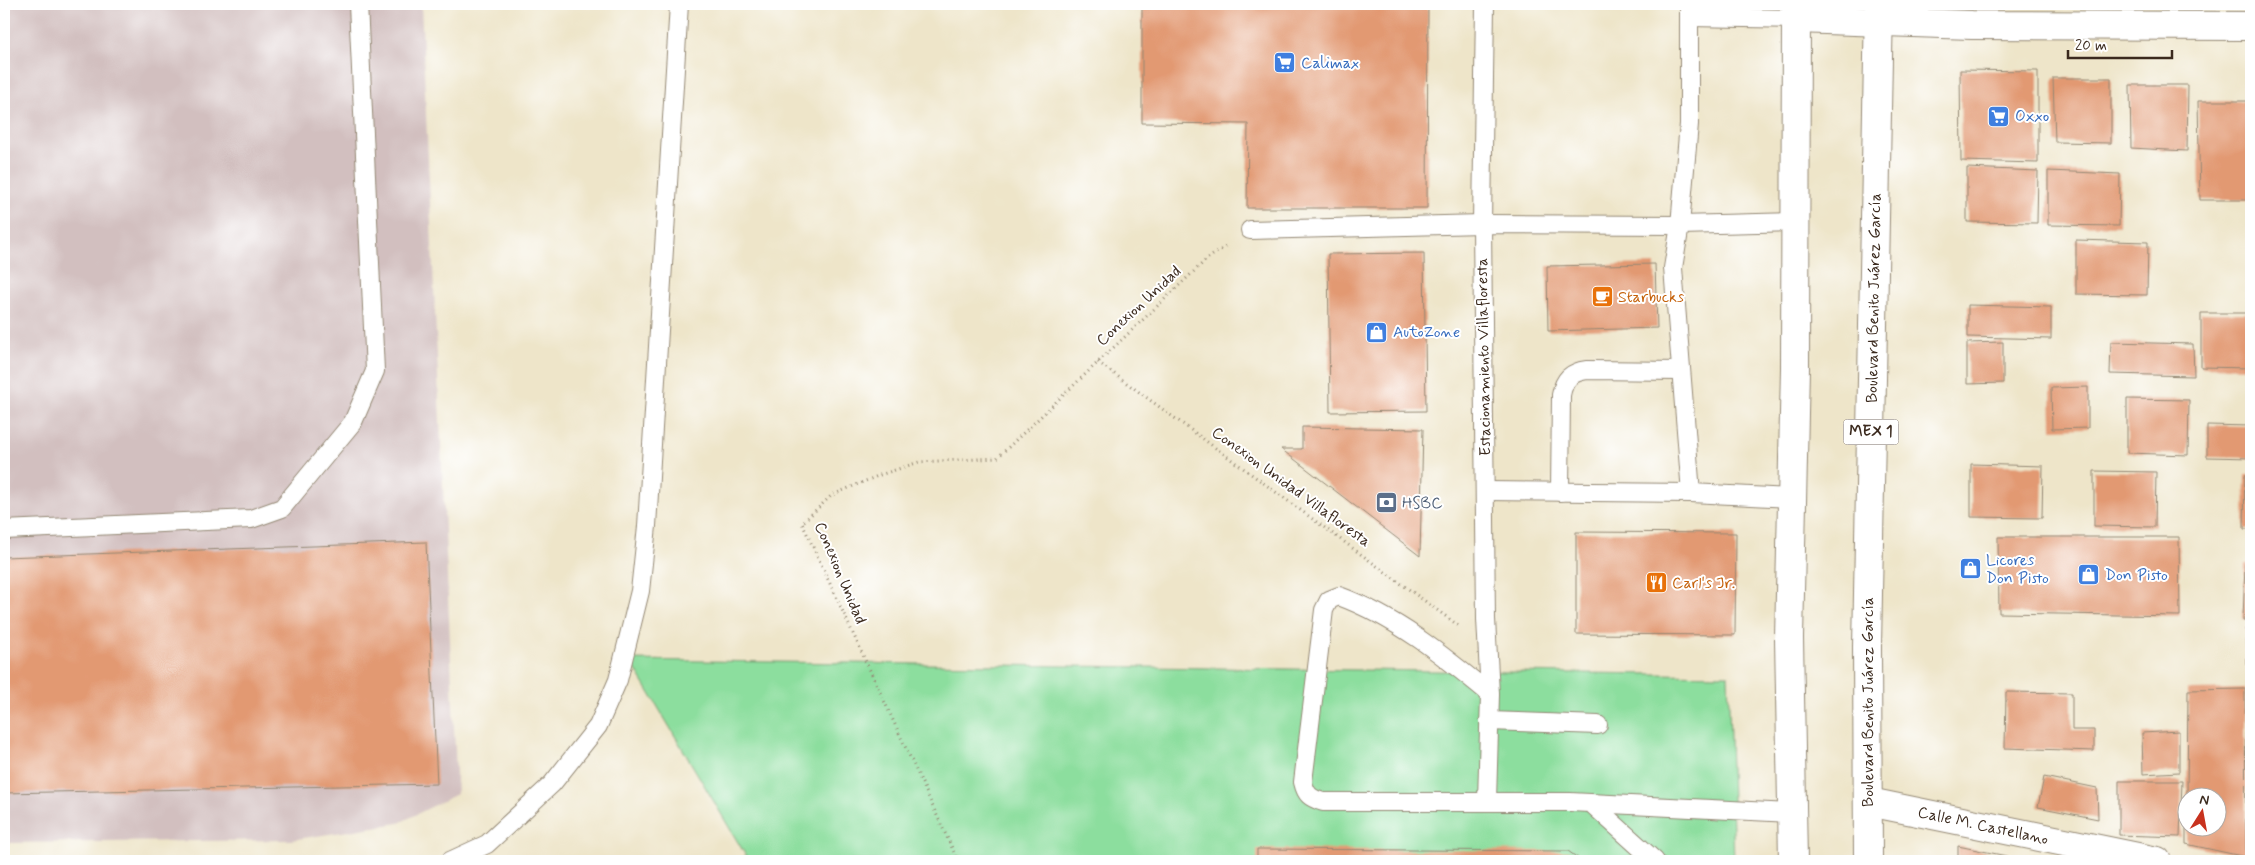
<svg xmlns="http://www.w3.org/2000/svg" width="2255" height="865" font-family="Mynerve,sans-serif">
	<style>
		.industrial { fill: #d2bfbf }
		.green { fill: #8cde9e; stroke: #64845e }
		.building { fill: #e29972 }
		.lines { fill: none; stroke-linecap: round; stroke-linejoin: round }
		.service-casing { stroke: #948874; stroke-width: 20 }
		.minor-casing { stroke: #948874; stroke-width: 30 }
		.primary-casing { stroke: #948874; stroke-width: 30 }
		.path { stroke: #948874; stroke-width: 3; stroke-dasharray: 1 4; stroke-linecap: butt }
		.service { stroke: #fff; stroke-width: 18 }
		.minor { stroke: #fff; stroke-width: 28 }
		.primary { stroke: #fff; stroke-width: 28 }
		.labels { text-anchor: middle; dominant-baseline: central; stroke-width: 4; stroke-linejoin: round; paint-order: stroke }
		.shield { fill: #fff; stroke: #766a62; stroke-width: 1 }
		.shield-label { font-size: 15px; font-weight: bold; fill: #3b2a1e }
		.shop-label { font-size: 16px; fill: #366cbe; stroke: #fff; text-anchor: start }
		.food-label { font-size: 16px; fill: #c56008; stroke: #fff; text-anchor: start }
		.street-label { font-size: 16px; fill: #3b2a1e; stroke: #fff }
		.service-label { font-size: 16px; fill: #4e5e75; stroke: #fff; text-anchor: start }
	</style>
	<rect width="100%" height="100%" fill="#fff"/>
	<filter id="ink" filterUnits="userSpaceOnUse"><feTurbulence type="fractalNoise" baseFrequency=".02" numOctaves="2"/><feDisplacementMap in="SourceGraphic" scale="10" xChannelSelector="R" yChannelSelector="G"/><feConvolveMatrix kernelMatrix="1 2 1 2 8 2 1 2 1" color-interpolation-filters="sRGB"/></filter>
	<filter id="wash" filterUnits="userSpaceOnUse"><feTurbulence type="fractalNoise" baseFrequency=".0096" numOctaves="4" result="noise"/><feDisplacementMap in="SourceGraphic" scale="20" xChannelSelector="R" yChannelSelector="G"/><feGaussianBlur stdDeviation="1.12" result="paint"/><feColorMatrix in="noise" values="0 0 0 0 0 0 0 0 0 0 0 0 0 0 0 0 0 1.4 0 .05"/><feComposite in="paint" operator="in"/></filter>
	<g filter="url(#wash)">
		<rect width="100%" height="100%" fill="#eee5c9"/>
		<path class="industrial" d="M4,4H421L457,794L399,823L291,840L4,843Z"/>
		<path class="green" d="M630,660L1728,675L1734,861H749Z"/>
		<g id="blocks">
			<g class="building">
				<path d="M1142,4H1428L1427,208H1247L1248,124L1142,123Z"/>
				<path d="M1960,70L2038,71V163L1961,161Z"/>
				<path d="M2053,78H2111V143L2055,142Z"/>
				<path d="M2130,85H2188L2187,151L2131,148Z"/>
				<path d="M2198,101H2251V200H2200Z"/>
				<path d="M1967,168L2038,171L2037,223L1967,222Z"/>
				<path d="M2048,171L2120,174L2119,226L2048,225Z"/>
				<path d="M2076,240L2148,242L2147,295L2076,294Z"/>
				<path d="M1424,253L1426,411L1330,412L1328,254Z"/>
				<path d="M1655,264L1657,328L1548,331L1547,266Z"/>
				<path d="M1968,305L2051,307V339L1968,337Z"/>
				<path d="M2201,313H2251V368L2201,367Z"/>
				<path d="M2003,342V383L1967,384V343Z"/>
				<path d="M2111,342L2193,344L2194,376L2110,374Z"/>
				<path d="M2088,387V428L2052,429L2051,388Z"/>
				<path d="M2127,399L2189,400L2188,455L2127,453Z"/>
				<path d="M2207,425L2251,426V458L2207,457Z"/>
				<path d="M1302,427L1423,429L1420,556L1281,449H1302Z"/>
				<path d="M1971,464L2043,466L2042,518L1971,517Z"/>
				<path d="M2094,471L2156,472L2155,527L2094,526Z"/>
				<path d="M2245,475H2251V529H2244Z"/>
				<path d="M1576,532L1736,533L1735,635L1576,634Z"/>
				<path d="M1998,537H2179L2180,616L1999,613Z"/>
				<path d="M426,542L437,784L4,793V557Z"/>
				<path d="M2245,564H2251V620H2243Z"/>
				<path d="M2246,628H2251V669H2247Z"/>
				<path d="M2245,689L2246,857L2186,844V828H2218V798H2187L2188,690Z"/>
				<path d="M2006,692L2072,693V730H2094V751L2005,748Z"/>
				<path d="M2179,731V772L2143,774L2142,733Z"/>
				<path d="M2044,777L2097,788L2098,819L2038,807Z"/>
				<path d="M2119,781H2182L2180,837L2119,835Z"/>
				<path d="M1958,846L2026,860V861H1958Z"/>
				<path d="M1257,849L1568,851L1582,861H1257Z"/>
			</g>
		</g>
	</g>
	<g filter="url(#ink)">
		<use href="#blocks" fill-opacity="0" stroke="#948874" stroke-width="1"/>
		<g class="lines">
			<defs>
				<g id="service">
					<path d="M1485,4L1482,224L1486,619L1490,694L1487,801"/>
					<path d="M1689,4V124L1680,225L1673,268L1691,493"/>
					<path d="M1689,17L1796,19"/>
					<path d="M1250,230L1482,224L1680,225L1796,222"/>
					<path d="M1486,491L1691,493L1792,498"/>
					<path d="M1560,492L1561,395C1564,379 1571,372 1587,370L1681,371"/>
					<path d="M4,530L251,519L282,508L353,422L375,371L358,4"/>
					<path d="M1490,694C1444,656 1396,617 1339,596L1329,600L1324,610L1303,782C1306,795 1310,798 1323,802H1570L1792,813"/>
					<path d="M1489,721L1598,725"/>
					<path d="M1592,804L1655,861"/>
					<path d="M450,861L487,844L552,784L598,726L618,680L640,591L647,526L679,4"/>
				</g>
				<g id="minor">
					<path d="M1796,19L1972,25L2251,26"/>
					<path d="M1869,802L2157,861"/>
				</g>
				<g id="primary">
					<path d="M1793,861L1789,638L1795,368L1796,4"/>
					<path d="M1868,861L1867,647L1879,4"/>
				</g>
			</defs>
			<use href="#service" class="service-casing"/>
			<use href="#minor" class="minor-casing"/>
			<use href="#primary" class="primary-casing"/>
			<g class="path">
				<path d="M1098,362L1459,626"/>
				<path d="M958,861L802,523L832,495L880,475L919,462L997,458L1207,259L1228,245"/>
			</g>
			<use href="#service" class="service"/>
			<use href="#minor" class="minor"/>
			<use href="#primary" class="primary"/>
		</g>
	</g>
	<defs>
		<symbol id="supermarket-square" viewBox="-11 -11 22 22"><rect x="-9" y="-9" width="18" height="18" rx="4" fill="#3f7fe0" stroke="#fff"/><path d="M-6-5.5h2.5l.6 2H6L4.5 2H-2.5L-4.4-4H-6ZM-1.5 3.2a1.3 1.3 0 1 0 .1 0ZM3 3.2a1.3 1.3 0 1 0 .1 0Z" fill="#fff"/></symbol>
		<symbol id="cafe-square" viewBox="-11 -11 22 22"><rect x="-9" y="-9" width="18" height="18" rx="4" fill="#e8710a" stroke="#fff"/><path d="M-5.5-4.5H6V0H3Q3 3.5 0 3.5H-2.5Q-5.5 3.5-5.5 0ZM3-3.2v2h1.7v-2ZM-6 4.5H4V6H-6Z" fill="#fff"/></symbol>
		<symbol id="shop-square" viewBox="-11 -11 22 22"><rect x="-9" y="-9" width="18" height="18" rx="4" fill="#3f7fe0" stroke="#fff"/><path d="M-5-2.5h2.3a2.7 3.5 0 0 1 5.4 0H5L5.5 6h-11ZM-1.5-2.5h3a1.5 2.3 0 0 0-3 0Z" fill="#fff"/></symbol>
		<symbol id="bank-square" viewBox="-11 -11 22 22"><rect x="-9" y="-9" width="18" height="18" rx="4" fill="#5c6f8a" stroke="#fff"/><path d="M-6-4H6V4H-6ZM0-2.3a2.3 2.3 0 1 0 0 4.6a2.3 2.3 0 1 0 0-4.6Z" fill="#fff"/></symbol>
		<symbol id="restaurant-square" viewBox="-11 -11 22 22"><rect x="-9" y="-9" width="18" height="18" rx="4" fill="#e8710a" stroke="#fff"/><path d="M-5-6h1v4h1v-4h1v4h1v-4h1v5L-1.5 .5V6h-2V.5L-5-1ZM5-6V6H3V1.5H1.5Q1.5-4 5-6Z" fill="#fff"/></symbol>
	</defs>
	<g fill-rule="evenodd">
		<use href="#supermarket-square" x="1272" y="50" width="25" height="25"/>
		<use href="#supermarket-square" x="1986" y="104" width="25" height="25"/>
		<use href="#cafe-square" x="1590" y="284" width="25" height="25"/>
		<use href="#shop-square" x="1364" y="320" width="25" height="25"/>
		<use href="#bank-square" x="1374" y="490" width="25" height="25"/>
		<use href="#shop-square" x="1958" y="556" width="25" height="25"/>
		<use href="#shop-square" x="2076" y="562" width="25" height="25"/>
		<use href="#restaurant-square" x="1644" y="570" width="25" height="25"/>
	</g>
	<g class="labels">
		<rect class="shield" x="1843.5" y="419.5" width="55" height="25" rx="4"/>
		<g class="shield-label">
			<text x="1871" y="432">MEX 1</text>
		</g>
		<g class="shop-label">
			<text x="1301" y="63">Calimax</text>
			<text x="2015" y="116">Oxxo</text>
			<text x="1393" y="332">AutoZone</text>
			<text x="1986" y="560">Licores<tspan x="1986" dy="18">Don Pisto</tspan></text>
			<text x="2105" y="575">Don Pisto</text>
		</g>
		<g class="food-label">
			<text x="1618" y="297">Starbucks</text>
			<text x="1672" y="583">Carl's Jr.</text>
		</g>
		<g class="street-label">
			<text transform="translate(1874 298) rotate(-89)">Boulevard Benito Juárez García</text>
			<text transform="translate(1139 306) rotate(-43)">Conexion Unidad</text>
			<text transform="translate(1484 357) rotate(-91)">Estacionamiento Villafloresta</text>
			<text transform="translate(1291 487) rotate(36)">Conexion Unidad Villafloresta</text>
			<text transform="translate(840 573) rotate(67)">Conexion Unidad</text>
			<text transform="translate(1868 702) rotate(-90)">Boulevard Benito Juárez García</text>
			<text transform="translate(1983 826) rotate(12)">Calle M. Castellano</text>
		</g>
		<g class="service-label">
			<text x="1402" y="503">HSBC</text>
		</g>
	</g>
	<rect width="2255" height="865" fill="none" stroke="#fff" stroke-width="20"/>
	<g transform="translate(2202 812) rotate(11)"><circle r="24" fill="#ffffff" stroke="#b1aaa5"/>
	<path d="M0-4L9 19L0 12L-9 19Z" fill="#c8321e"/>
	<text y="-8" font-size="14" font-weight="bold" text-anchor="middle" fill="#3b2a1e">N</text>
	</g>
	<path d="M2068 50v8h104v-8" fill="none" stroke="#3b2a1e" stroke-width="2.5"/>
	<text x="2075" y="50" font-size="15" fill="#3b2a1e" stroke="#ffffff" stroke-width="4" paint-order="stroke">20 m</text>
</svg>
